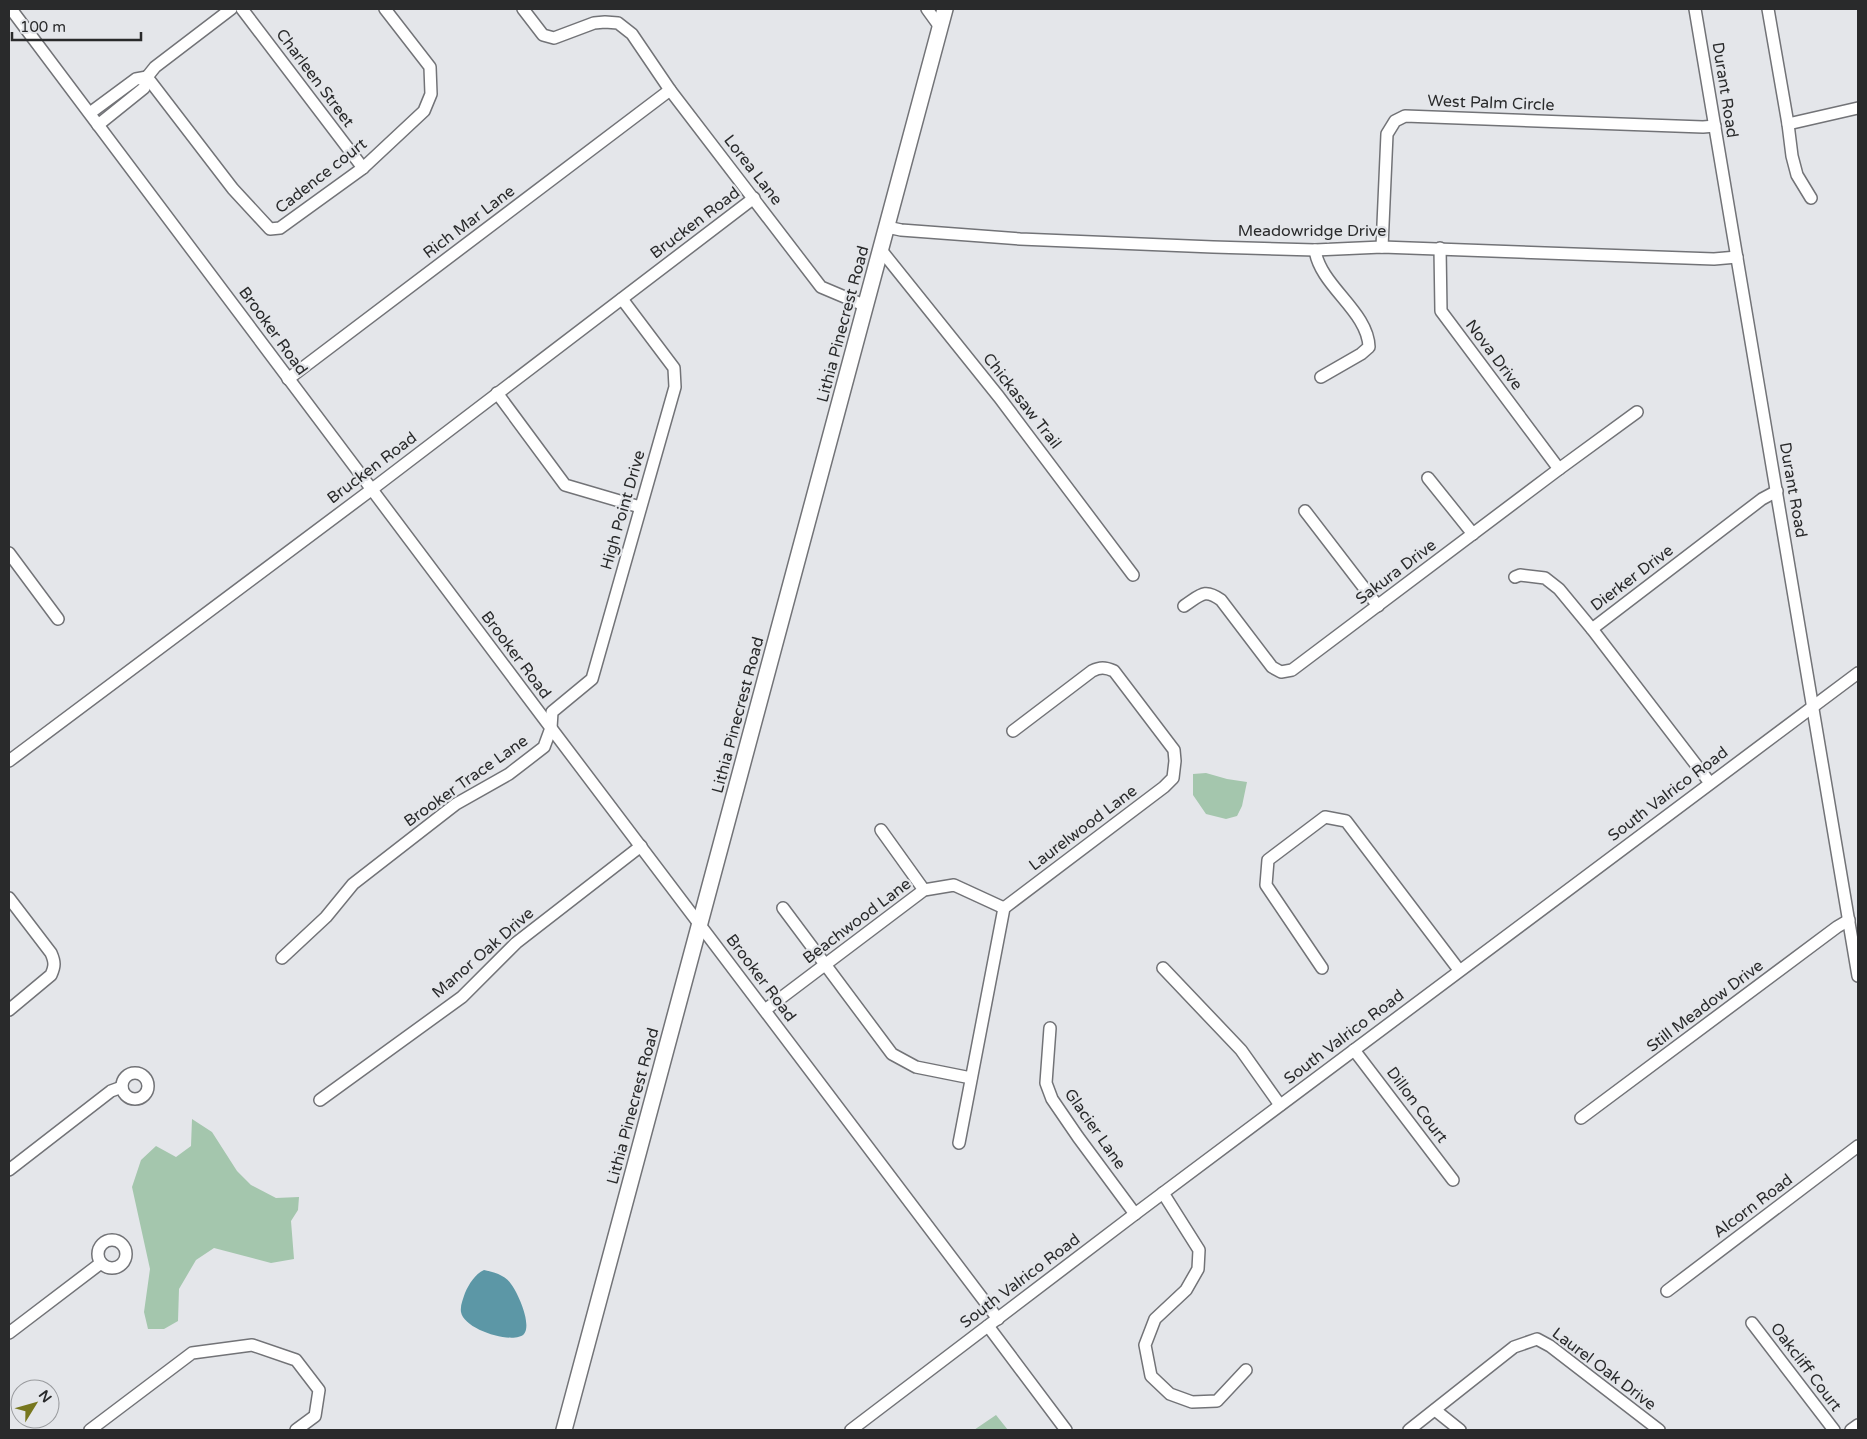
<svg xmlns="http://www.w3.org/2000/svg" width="1867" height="1439" font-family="'Varela Round',sans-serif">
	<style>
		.green { fill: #a4c6ad }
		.water { fill: #5c97a6 }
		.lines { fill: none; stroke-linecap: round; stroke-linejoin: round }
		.minor-casing { stroke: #727377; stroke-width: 14 }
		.major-casing { stroke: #727377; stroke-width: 18 }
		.minor { stroke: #fff; stroke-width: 11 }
		.major { stroke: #fff; stroke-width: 15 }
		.labels { text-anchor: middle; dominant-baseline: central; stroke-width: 4.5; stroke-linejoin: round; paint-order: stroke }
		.street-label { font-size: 16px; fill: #292a2b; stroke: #e4e6ea }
	</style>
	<rect width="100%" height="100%" fill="#e4e6ea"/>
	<g class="green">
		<path d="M1206,773L1227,779L1247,782L1242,806L1237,816L1226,819L1206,814L1193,795V774Z"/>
		<path d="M192,1119L212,1132L237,1171L251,1185L276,1198L299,1197L298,1210L291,1221L294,1259L271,1263L214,1248L196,1260L179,1289L178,1321L164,1329H148L144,1312L150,1269L132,1187L141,1160L156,1146L176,1157L191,1146Z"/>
		<path d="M996,1415L1008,1430H974Z"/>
	</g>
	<path class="water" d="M484,1270C494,1272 505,1275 511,1284C518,1293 532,1324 524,1334C514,1345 464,1330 461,1312C460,1306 463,1299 465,1293C469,1284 475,1274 484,1270Z"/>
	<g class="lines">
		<defs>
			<g id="minor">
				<path d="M11,9L551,728L998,1319"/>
				<path d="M242,9L363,168"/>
				<path d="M523,9L543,35L554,38L594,23L605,22L618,23L632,34L670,90L821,287L866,306"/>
				<path d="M927,9L940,27"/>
				<path d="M1695,9L1858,976"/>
				<path d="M1768,9L1788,124L1792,156L1797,175L1811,198"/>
				<path d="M147,77L233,189L270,229L280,228L363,168L424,111L431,94L430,67L385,9"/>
				<path d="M90,113L136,79L147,77"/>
				<path d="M1788,124L1858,108"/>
				<path d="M98,125L144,88L147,77L155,67L231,9"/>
				<path d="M887,227L901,230L1020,239L1213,247L1315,250L1382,247L1714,259L1737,257"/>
				<path d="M1382,247L1387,134L1395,121L1405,116L1703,127L1715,126"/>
				<path d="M1440,248L1441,311L1559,469"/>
				<path d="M881,250L999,397L1133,575"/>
				<path d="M1315,250C1320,286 1368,311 1369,347L1361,354L1321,377"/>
				<path d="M288,379L670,90"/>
				<path d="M497,393L565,485L640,507"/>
				<path d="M1428,478L1473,534"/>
				<path d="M1305,511L1378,606"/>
				<path d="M9,553L58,619"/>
				<path d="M1515,577L1520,575L1545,578L1559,589L1592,629L1710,783"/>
				<path d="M1184,606C1201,595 1204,588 1221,600L1272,667L1281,672L1292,670L1559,469L1637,412"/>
				<path d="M1592,629L1762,499L1777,491"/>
				<path d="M9,761L371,490L754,198"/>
				<path d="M881,830L924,890"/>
				<path d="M9,898L51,953C55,962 55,966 51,975L9,1010"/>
				<path d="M783,908L892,1054L916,1067L971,1078"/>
				<path d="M282,958L326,917L353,884L456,804L509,774L544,747L551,728L552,712L592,679L675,387L674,368L622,299"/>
				<path d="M1163,968L1241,1050L1280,1105"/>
				<path d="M1322,968L1266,885L1268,860L1325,817L1346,821L1459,970"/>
				<path d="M765,1010L924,890L954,885L1004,908"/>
				<path d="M1050,1028L1046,1083L1052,1099L1078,1137L1135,1214"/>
				<path d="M1354,1050L1453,1180"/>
				<circle cx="135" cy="1086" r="13"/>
				<path d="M320,1100L462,997L516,943L641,846"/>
				<path d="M1581,1118L1837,927L1849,920"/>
				<path d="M959,1143L1004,908L1164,787L1173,778L1175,761L1174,750L1114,671C1105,667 1100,667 1092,671L1013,731"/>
				<path d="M9,1170L111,1091L122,1087"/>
				<path d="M1163,1193L1199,1250L1198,1269L1186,1290L1155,1319L1145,1345L1151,1376L1170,1394L1192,1402L1217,1401L1246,1370"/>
				<circle cx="112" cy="1254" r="14"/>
				<path d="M1667,1291L1858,1146"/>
				<path d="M1752,1323L1834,1430"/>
				<path d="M988,1326L1066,1430"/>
				<path d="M9,1333L101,1263"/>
				<path d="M1435,1410L1460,1430"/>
				<path d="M90,1430L192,1353L252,1345L296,1360L319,1390L315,1416L296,1430"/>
				<path d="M851,1430L1135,1214L1858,673"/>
				<path d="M1409,1430L1514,1347L1537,1339L1550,1346L1659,1430"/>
				<path d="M1851,1430L1858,1425"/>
			</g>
			<path id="major" d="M564,1430L945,9"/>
		</defs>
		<use href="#minor" class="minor-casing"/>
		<use href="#major" class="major-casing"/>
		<use href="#minor" class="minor"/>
		<use href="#major" class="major"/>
	</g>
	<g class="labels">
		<g class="street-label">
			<text transform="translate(315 78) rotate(53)">Charleen Street</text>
			<text transform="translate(1725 90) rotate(81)">Durant Road</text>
			<text transform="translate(1491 103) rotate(2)">West Palm Circle</text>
			<text transform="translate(753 170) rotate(52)">Lorea Lane</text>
			<text transform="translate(321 176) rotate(-38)">Cadence court</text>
			<text transform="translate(469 222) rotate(-37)">Rich Mar Lane</text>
			<text transform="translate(695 223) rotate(-37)">Brucken Road</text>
			<text x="1312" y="231">Meadowridge Drive</text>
			<text transform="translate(843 324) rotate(-75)">Lithia Pinecrest Road</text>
			<text transform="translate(273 331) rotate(54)">Brooker Road</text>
			<text transform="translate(1494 355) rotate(53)">Nova Drive</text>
			<text transform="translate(1022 401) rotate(52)">Chickasaw Trail</text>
			<text transform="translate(372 468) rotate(-37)">Brucken Road</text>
			<text transform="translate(1793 490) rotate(80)">Durant Road</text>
			<text transform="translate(623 510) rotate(-74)">High Point Drive</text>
			<text transform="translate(1396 572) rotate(-37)">Sakura Drive</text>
			<text transform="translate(1632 578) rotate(-37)">Dierker Drive</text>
			<text transform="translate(516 655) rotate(53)">Brooker Road</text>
			<text transform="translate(738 715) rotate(-75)">Lithia Pinecrest Road</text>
			<text transform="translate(466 781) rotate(-35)">Brooker Trace Lane</text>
			<text transform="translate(1668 794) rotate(-37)">South Valrico Road</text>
			<text transform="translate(1083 828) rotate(-37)">Laurelwood Lane</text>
			<text transform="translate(857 921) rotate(-37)">Beachwood Lane</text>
			<text transform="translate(483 953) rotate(-41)">Manor Oak Drive</text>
			<text transform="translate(761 978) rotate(53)">Brooker Road</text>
			<text transform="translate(1705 1006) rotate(-37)">Still Meadow Drive</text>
			<text transform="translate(1344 1037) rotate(-37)">South Valrico Road</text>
			<text transform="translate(1417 1105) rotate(53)">Dillon Court</text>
			<text transform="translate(633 1106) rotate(-75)">Lithia Pinecrest Road</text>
			<text transform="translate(1095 1129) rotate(55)">Glacier Lane</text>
			<text transform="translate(1753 1206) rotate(-37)">Alcorn Road</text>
			<text transform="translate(1020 1281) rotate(-37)">South Valrico Road</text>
			<text transform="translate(1806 1367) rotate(53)">Oakcliff Court</text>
			<text transform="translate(1604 1369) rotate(37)">Laurel Oak Drive</text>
		</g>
	</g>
	<rect width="1867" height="1439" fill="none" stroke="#292a2b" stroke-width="20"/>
	<g transform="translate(35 1404) rotate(53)"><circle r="24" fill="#e4e6ea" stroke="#999b9e"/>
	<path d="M0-4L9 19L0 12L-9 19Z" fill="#77771e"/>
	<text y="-8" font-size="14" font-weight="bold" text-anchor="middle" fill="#292a2b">N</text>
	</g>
	<path d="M12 32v8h129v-8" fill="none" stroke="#292a2b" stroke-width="2.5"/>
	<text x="20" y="32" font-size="15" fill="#292a2b" stroke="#e4e6ea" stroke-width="4" paint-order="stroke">100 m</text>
</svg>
